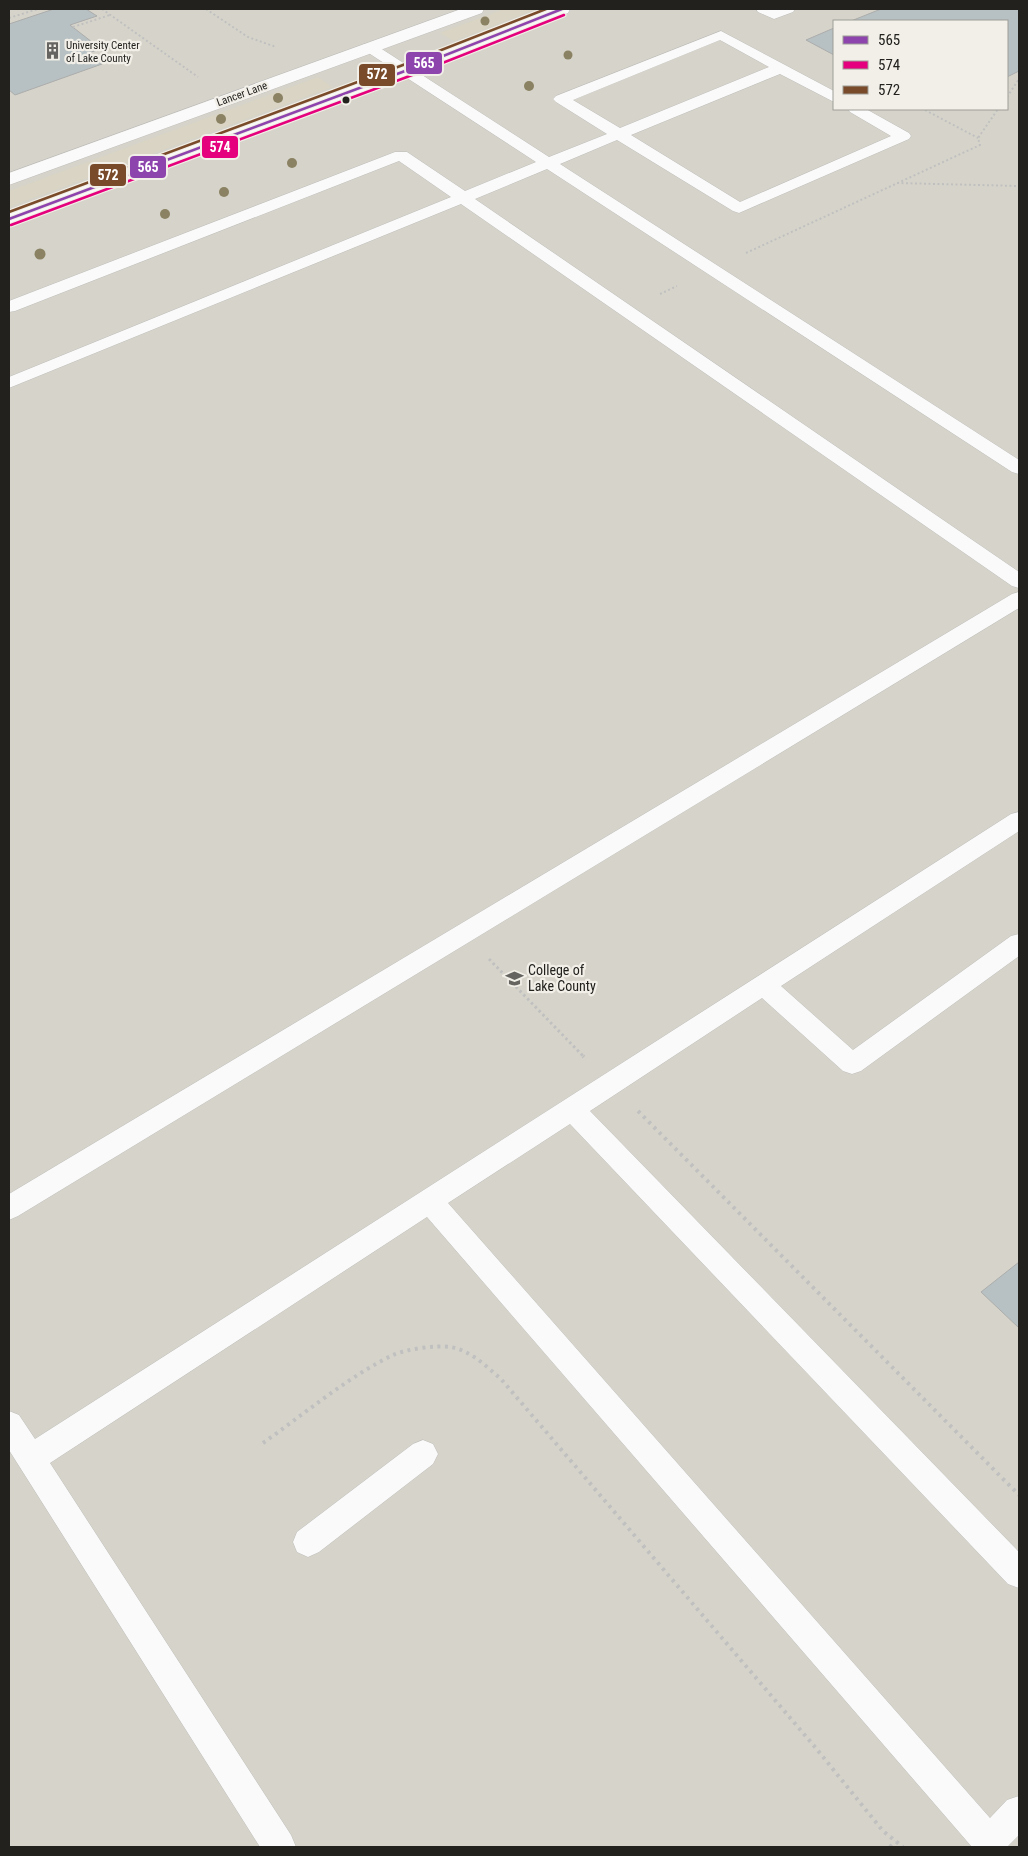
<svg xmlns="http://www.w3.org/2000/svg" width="1028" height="1856" font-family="'Roboto Condensed',sans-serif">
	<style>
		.built { fill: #d6d4ca; fill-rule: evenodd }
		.green { fill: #d9d4c3 }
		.building { fill: #b7c0c2; stroke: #acadac }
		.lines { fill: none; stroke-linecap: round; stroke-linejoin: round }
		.lane-casing { stroke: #bebdba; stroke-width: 1 }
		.secondary-casing { stroke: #bebdba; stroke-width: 1 }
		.path-far2 { stroke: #c0c0c0; stroke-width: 2; stroke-dasharray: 2 2.5; stroke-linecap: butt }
		.path-far1 { stroke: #c0c0c0; stroke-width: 3; stroke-dasharray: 2.5 3; stroke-linecap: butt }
		.path { stroke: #c0c0c0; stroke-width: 4; stroke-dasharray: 3 4.5; stroke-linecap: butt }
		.lane { fill: #fafafa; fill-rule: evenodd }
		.secondary { fill: #fafafa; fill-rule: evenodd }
		.bus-1-casing { stroke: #f1efe7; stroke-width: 5 }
		.bus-2-casing { stroke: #f1efe7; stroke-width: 5 }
		.bus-3-casing { stroke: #f1efe7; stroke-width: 5 }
		.bus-1 { stroke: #8e44ad; stroke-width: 2.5 }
		.bus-2 { stroke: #e5007d; stroke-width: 2.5 }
		.bus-3 { stroke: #7a4b2a; stroke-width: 2.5 }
		.tree { fill: #8b8263 }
		.bus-dot { fill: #22211e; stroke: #f1efe7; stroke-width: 2 }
		.labels { text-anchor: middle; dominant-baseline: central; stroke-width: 4.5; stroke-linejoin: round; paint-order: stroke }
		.far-poi-label { font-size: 11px; fill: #22211e; stroke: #f1efe7; text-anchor: start }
		.far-street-label { font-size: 11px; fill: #22211e; stroke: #f1efe7 }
		.poi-label { font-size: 14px; fill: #22211e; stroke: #f1efe7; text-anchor: start }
		.line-badge { stroke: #f1efe7; stroke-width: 2 }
		.badge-label { font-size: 14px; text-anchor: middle; font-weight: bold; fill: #fff }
	</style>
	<rect width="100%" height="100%" fill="#e1e0dc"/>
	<path class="built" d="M9,9H1019V1847H9ZM834,21H1007V109H834Z"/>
	<g class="green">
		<path d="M504,9H536L454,41L440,33Z"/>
		<path d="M318,77L332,87L9,207V191Z"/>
	</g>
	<g class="building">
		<path d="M54,9H86L97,16L70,25L101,49L88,53L102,64L15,95L9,90V24Z"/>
		<path d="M881,9H1019V71L1007,77V21H851Z"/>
		<path d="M834,28V55L806,40Z"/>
		<path d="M1019,1262V1328L981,1292Z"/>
	</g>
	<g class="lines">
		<defs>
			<g id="lane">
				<path d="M756,9H795L793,12L774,19L758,12Z"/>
				<path d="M721,31L834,91V102L780,74L631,135L740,202L891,136L850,112L848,109H866L909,133L911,136L909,139L739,213L733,211L617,140L560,164L1019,460V474L1012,472L547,169L475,199L1019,572V588L1012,586L461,204L9,388V377L451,197L399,161L15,311L9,312V301L395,152H407L465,191L536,162L364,50L362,47L364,44H374L549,157L607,134L556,102L553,99L556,96ZM720,40L769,67L620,128L573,100Z"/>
				<path d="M1019,592V608L18,1216L9,1220V1194L1012,594Z"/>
				<path d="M1019,812V831L781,986L853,1050L1011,936L1019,934V956L861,1071L852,1074L843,1071L762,998L590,1111L1019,1552V1588L1008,1584L570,1124L448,1203L990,1818L1007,1800L1019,1796V1835L1007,1847H972L427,1217L50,1463L291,1835L296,1847H260L9,1450V1411L19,1415L35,1439L1011,814Z"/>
				<path d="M423,1440L433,1444L438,1454L433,1464L319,1552L308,1557L297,1552L293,1542L297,1532L413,1444Z"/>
			</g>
			<g id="secondary">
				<path d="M461,9H484L482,13L9,185V173Z"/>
				<path d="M548,9H570L568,13L411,75L9,225V213L399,67Z"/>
			</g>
		</defs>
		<use href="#lane" class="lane-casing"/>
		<use href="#secondary" class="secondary-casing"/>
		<g class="path-far2">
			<path d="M102,9L198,77"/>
			<path d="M206,9L248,37L276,47"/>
			<path d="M9,18L38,9"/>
			<path d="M73,27L110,15"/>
			<path d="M1007,97L1019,79"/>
			<path d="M925,110L978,138"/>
			<path d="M897,183L1019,186"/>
			<path d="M746,253L980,145L978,138L998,109"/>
			<path d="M660,294L677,286"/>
		</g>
		<path class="path-far1" d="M489,959L584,1057"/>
		<g class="path">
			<path d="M583,1056L584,1057"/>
			<path d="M638,1111L1019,1495"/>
			<path d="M263,1443C303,1415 349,1376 393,1355C406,1349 436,1345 450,1347C470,1350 486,1366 501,1379L815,1747L883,1831L903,1847"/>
			<path d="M890,1847L895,1841"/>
		</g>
		<use href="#lane" class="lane"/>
		<use href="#secondary" class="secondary"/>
		<defs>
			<path id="bus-1" d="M9,219L405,71L562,9"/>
			<path id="bus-2" d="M11,225L407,77L564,15"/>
			<path id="bus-3" d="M9,212L403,65L546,9"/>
		</defs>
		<use href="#bus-1" class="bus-1-casing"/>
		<use href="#bus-2" class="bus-2-casing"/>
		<use href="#bus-3" class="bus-3-casing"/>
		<use href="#bus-1" class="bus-1"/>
		<use href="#bus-2" class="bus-2"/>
		<use href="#bus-3" class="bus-3"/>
	</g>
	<g class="tree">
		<circle cx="485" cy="21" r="4.5"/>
		<circle cx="568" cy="55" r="4.5"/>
		<circle cx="529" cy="86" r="5"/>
		<circle cx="278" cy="98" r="5"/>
		<circle cx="221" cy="119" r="5"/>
		<circle cx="292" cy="163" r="5"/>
		<circle cx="224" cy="192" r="5"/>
		<circle cx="165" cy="214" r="5"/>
		<circle cx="40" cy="254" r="5.5"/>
	</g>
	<defs>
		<symbol id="building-bare" viewBox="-9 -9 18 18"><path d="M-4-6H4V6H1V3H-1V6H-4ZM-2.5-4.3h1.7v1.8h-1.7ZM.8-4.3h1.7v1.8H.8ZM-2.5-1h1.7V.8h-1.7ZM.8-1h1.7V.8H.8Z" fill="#656460" stroke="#f1efe7" stroke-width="2.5" paint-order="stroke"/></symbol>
		<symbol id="university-bare" viewBox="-9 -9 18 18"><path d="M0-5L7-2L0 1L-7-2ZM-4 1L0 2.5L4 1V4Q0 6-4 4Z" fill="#656460" stroke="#f1efe7" stroke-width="2.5" paint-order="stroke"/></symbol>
	</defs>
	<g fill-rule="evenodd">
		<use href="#building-bare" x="40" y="38" width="25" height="25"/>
		<use href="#university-bare" x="502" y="966" width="25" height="25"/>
	</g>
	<circle class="bus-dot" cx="346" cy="100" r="4.5"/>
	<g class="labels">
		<g class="far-poi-label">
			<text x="66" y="45">University Center<tspan x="66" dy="13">of Lake County</tspan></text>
		</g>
		<g class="far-street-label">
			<text transform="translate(242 94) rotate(-20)">Lancer Lane</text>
		</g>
		<g class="poi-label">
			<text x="528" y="970">College of<tspan x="528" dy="16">Lake County</tspan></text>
		</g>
	</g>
	<g class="line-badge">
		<rect x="405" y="51" width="38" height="24" rx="5" fill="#8e44ad"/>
		<rect x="358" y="63" width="38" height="24" rx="5" fill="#7a4b2a"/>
		<rect x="201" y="135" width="38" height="24" rx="5" fill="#e5007d"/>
		<rect x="129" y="155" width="38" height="24" rx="5" fill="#8e44ad"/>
		<rect x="89" y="163" width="38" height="24" rx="5" fill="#7a4b2a"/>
	</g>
	<g class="badge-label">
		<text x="424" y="68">565</text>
		<text x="377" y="79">572</text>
		<text x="220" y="152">574</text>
		<text x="148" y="172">565</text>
		<text x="108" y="180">572</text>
	</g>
	<rect width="1028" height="1856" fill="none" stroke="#22211e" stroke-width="20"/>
	<rect x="833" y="20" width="175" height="90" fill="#f1efe7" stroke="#9e9d97"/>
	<rect x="843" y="36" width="25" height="8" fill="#8e44ad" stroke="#9e9d97"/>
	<text x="878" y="45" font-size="15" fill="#22211e">565</text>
	<rect x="843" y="61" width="25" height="8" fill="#e5007d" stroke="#9e9d97"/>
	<text x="878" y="70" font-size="15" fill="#22211e">574</text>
	<rect x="843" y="86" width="25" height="8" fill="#7a4b2a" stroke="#9e9d97"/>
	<text x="878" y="95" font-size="15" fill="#22211e">572</text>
</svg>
